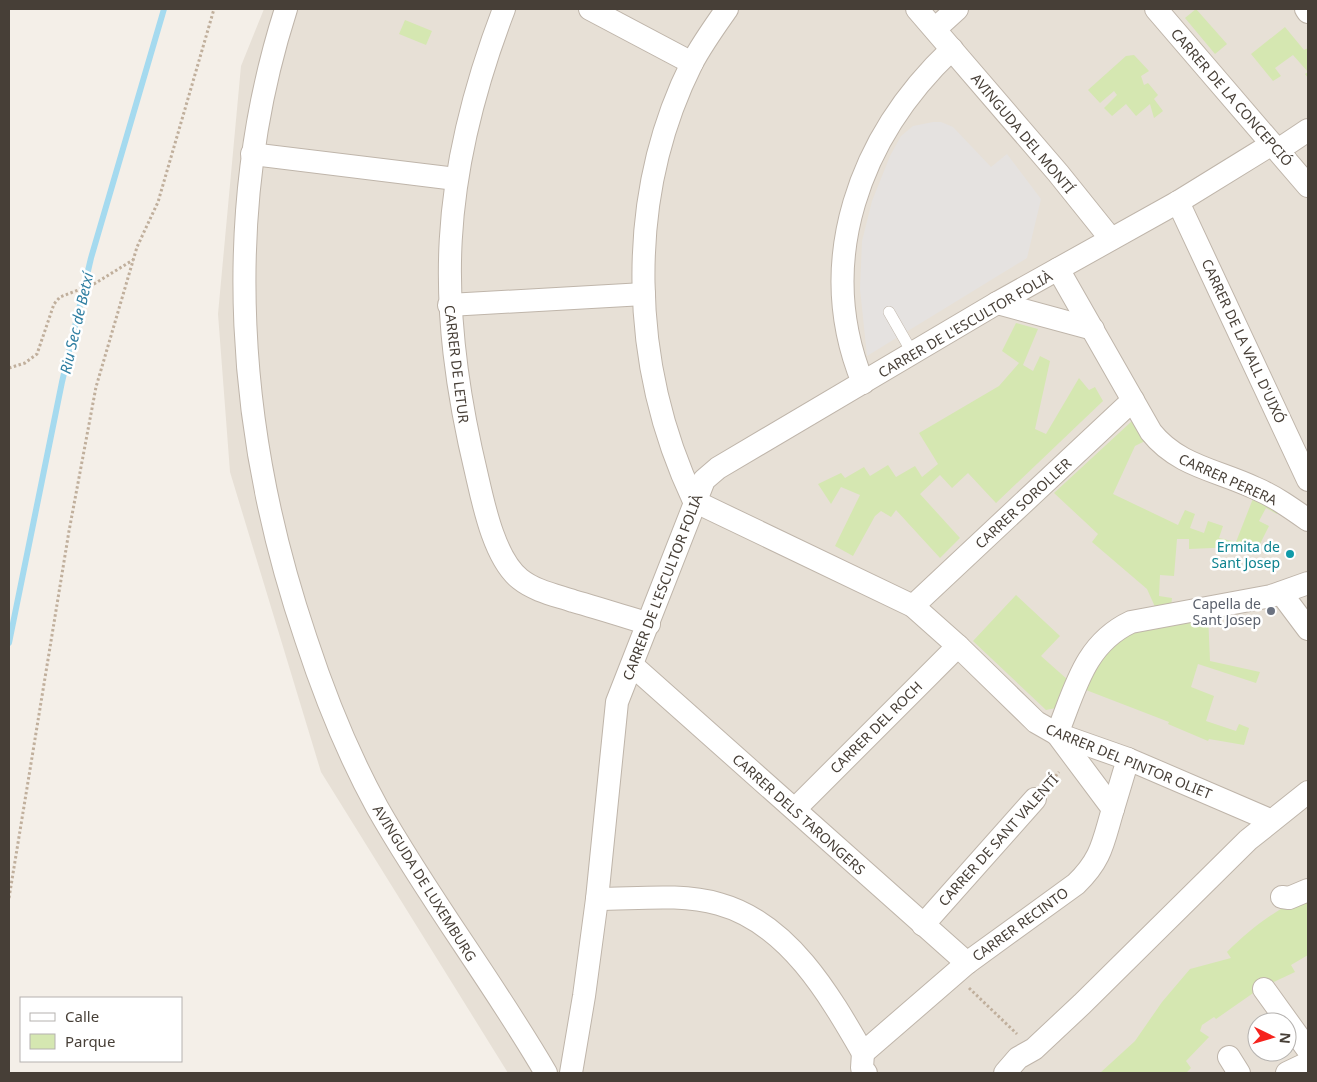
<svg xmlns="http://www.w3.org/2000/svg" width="1317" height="1082" font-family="'Noto Sans',sans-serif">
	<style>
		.residential { fill: #e7e0d6; fill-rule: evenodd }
		.green { fill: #d5e7b1 }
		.parking { fill: #e5e2e0 }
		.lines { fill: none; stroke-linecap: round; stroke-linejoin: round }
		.stream { stroke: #a5daef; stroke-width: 6 }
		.lane-casing { stroke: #bfb5aa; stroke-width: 12 }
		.street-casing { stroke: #bfb5aa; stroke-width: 24 }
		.path { stroke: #c0af9c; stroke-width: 3; stroke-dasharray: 2.5 2.5; stroke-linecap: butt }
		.lane { stroke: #fff; stroke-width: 11 }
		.street { stroke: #fff; stroke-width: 22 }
		.culture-dot { fill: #0f9aa8; stroke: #fff; stroke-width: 2 }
		.worship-dot { fill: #6b7280; stroke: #fff; stroke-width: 2 }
		.labels { text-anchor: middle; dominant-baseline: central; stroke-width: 5; stroke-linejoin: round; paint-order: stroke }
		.street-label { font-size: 14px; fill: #473f37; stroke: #fff }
		.culture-label { font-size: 14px; fill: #0d838f; stroke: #fff; text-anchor: end }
		.worship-label { font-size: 14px; fill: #5b616d; stroke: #fff; text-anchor: end }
		.water-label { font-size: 15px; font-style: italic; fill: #2e7ea1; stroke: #fff }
	</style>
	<rect width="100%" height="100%" fill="#f4efe8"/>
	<path class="residential" d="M264,9H1308V1073H508L321,772L230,472L218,314L241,66ZM1257,1022H1287V1052H1257Z"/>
	<g class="green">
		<path d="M1196,9L1227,44L1215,54L1185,18Z"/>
		<path d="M405,20L432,31L426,45L399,34Z"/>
		<path d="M1285,27L1304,50L1308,48V78L1305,74L1308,72L1293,55L1275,68L1281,76L1273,81L1251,54Z"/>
		<path d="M1134,55L1149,71L1141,76L1144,85L1148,83L1158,95L1154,99L1163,111L1154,118L1150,104L1136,116L1126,104L1112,116L1104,108L1117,95L1114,91L1100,103L1088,90L1126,56Z"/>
		<path d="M1016,323L1038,329L1023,365L1033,371L1040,356L1050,361L1035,429L1046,434L1079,378L1089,390L1095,387L1103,401L996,503L968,473L952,488L940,475L920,494L960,538L940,558L896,510L891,517L881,511L875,516L853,556L835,546L860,495L841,487L831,504L818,484L841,473L845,478L864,467L870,476L888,465L896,477L915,466L922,477L938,464L919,433L999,386L1019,363L1002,351Z"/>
		<path d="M1132,421L1145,441L1135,446L1113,494L1178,525L1185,510L1195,514L1190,528L1204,533L1208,521L1223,526L1219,538L1236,542L1254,496L1279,511L1277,514L1266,508L1259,521L1269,526L1259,546L1189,549V539H1177L1174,576L1160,575L1159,596L1172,598L1171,607L1156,609L1147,589L1092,542L1098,534L1054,493Z"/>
		<path d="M1016,595L1060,636L1041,656L1068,680L1056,708L1046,710L973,641Z"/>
		<path d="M1208,614L1210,661L1260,672L1256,683L1198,664L1191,687L1214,696L1206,721L1236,731L1239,724L1249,728L1244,745L1209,739L1208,741L1168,724L1169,722L1086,690L1095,663L1124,633Z"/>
		<path d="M1308,896V955L1291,965L1295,972L1259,989L1216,1019L1214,1017L1202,1025L1200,1031L1209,1037L1186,1061L1191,1068L1186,1073H1100L1135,1041L1162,1002L1190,969L1231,958L1227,952C1250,929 1278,907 1308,896Z"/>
	</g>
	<path class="parking" d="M933,122H941L953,127L991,167L1007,154L1041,199L1027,258L867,356L860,289L862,241L872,201L890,156L901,136L913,126Z"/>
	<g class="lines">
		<path class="stream" d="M9,643L62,382L91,258L164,9"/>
		<defs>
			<path id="lane" d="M889,312L913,354"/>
			<g id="street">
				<path d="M286,9C220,215 237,436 306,639C325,697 348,754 377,807C429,899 493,982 546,1073"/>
				<path d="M504,9C440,176 435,302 477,476C484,507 495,559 520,579C535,591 555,595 573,601C598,608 623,616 649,624"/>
				<path d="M590,9L692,63"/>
				<path d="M727,9C715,26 702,44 692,63C624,199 630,366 694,501L913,606L958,646L1036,722L1057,734L1128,759L1270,820"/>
				<path d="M917,9L1058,173L1111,239"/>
				<path d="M1156,9L1308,186"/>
				<path d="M1306,9L1308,12"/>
				<path d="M935,29L957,9"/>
				<path d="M1278,150L1308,130"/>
				<path d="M252,154L456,179"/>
				<path d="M1178,202L1308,480"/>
				<path d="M1058,269L1151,432C1178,466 1217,470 1255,488C1274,496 1291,508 1308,520"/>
				<path d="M997,303L1093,329"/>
				<path d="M449,305L644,294"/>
				<path d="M863,383C813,261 860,136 952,49"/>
				<path d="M1281,593L1308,629"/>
				<path d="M913,606L1133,400"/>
				<path d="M632,665L967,963"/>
				<path d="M1057,734C1075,690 1084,644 1131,622L1271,596L1308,583"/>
				<path d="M795,809L958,646"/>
				<path d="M1113,809L1128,759"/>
				<path d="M1282,897L1289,898L1308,890"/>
				<path d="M597,899C636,899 681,893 719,904C788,923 829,994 863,1053"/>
				<path d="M923,925L1035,799"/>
				<path d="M1264,989L1308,1050"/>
				<path d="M863,1053L967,963L1076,884C1102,859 1103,842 1113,809L1057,734"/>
				<path d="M863,1053L862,1068L866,1073"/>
				<path d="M1229,1057L1239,1073"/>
				<path d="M571,1073L584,996L597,899L617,702L704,480L718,468L997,303L1178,202L1272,144"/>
				<path d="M1005,1073L1018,1058L1034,1049L1082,1004L1248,840L1308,792"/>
				<path d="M1287,1073L1308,1063"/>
			</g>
		</defs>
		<use href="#lane" class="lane-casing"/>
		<use href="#street" class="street-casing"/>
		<g class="path">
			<path d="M9,368L25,363L37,354L54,304L60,297L94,284L133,260"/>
			<path d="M1049,784L1059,772"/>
			<path d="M9,898L69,531L96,387L137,247L158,202L214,9"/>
			<path d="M969,988L1017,1034"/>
		</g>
		<use href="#lane" class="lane"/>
		<use href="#street" class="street"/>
	</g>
	<circle class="culture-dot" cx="1290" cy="554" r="5"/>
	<circle class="worship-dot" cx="1271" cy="611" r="5"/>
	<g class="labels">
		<g class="street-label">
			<text transform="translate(1232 97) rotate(49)">CARRER DE LA CONCEPCIÓ</text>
			<text transform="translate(1023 133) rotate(50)">AVINGUDA DEL MONTÍ</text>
			<text transform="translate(965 324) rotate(-30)">CARRER DE L'ESCULTOR FOLIÀ</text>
			<text transform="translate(1244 341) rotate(65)">CARRER DE LA VALL D'UIXÓ</text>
			<text transform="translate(457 364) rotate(83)">CARRER DE LETUR</text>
			<text transform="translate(1228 479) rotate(24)">CARRER PERERA</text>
			<text transform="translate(1023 503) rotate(-43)">CARRER SOROLLER</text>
			<text transform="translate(662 587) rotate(-69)">CARRER DE L'ESCULTOR FOLIÀ</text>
			<text transform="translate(876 727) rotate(-45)">CARRER DEL ROCH</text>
			<text transform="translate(1129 761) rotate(22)">CARRER DEL PINTOR OLIET</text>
			<text transform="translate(799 814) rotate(42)">CARRER DELS TARONGERS</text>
			<text transform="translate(998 840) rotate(-48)">CARRER DE SANT VALENTÍ</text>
			<text transform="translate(425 883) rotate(58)">AVINGUDA DE LUXEMBURG</text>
			<text transform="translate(1020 924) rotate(-36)">CARRER RECINTO</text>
		</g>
		<g class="culture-label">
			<text x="1280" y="546">Ermita de<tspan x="1280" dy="16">Sant Josep</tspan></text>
		</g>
		<g class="worship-label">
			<text x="1261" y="603">Capella de<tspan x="1261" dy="16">Sant Josep</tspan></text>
		</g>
		<g class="water-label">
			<text transform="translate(76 323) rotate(-77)">Riu Sec de Betxí</text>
		</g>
	</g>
	<rect width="1317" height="1082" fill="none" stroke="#473f37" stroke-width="20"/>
	<rect x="20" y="997" width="162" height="65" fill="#ffffff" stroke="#b5b2af"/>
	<rect x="30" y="1013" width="25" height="8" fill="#ffffff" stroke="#b5b2af"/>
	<text x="65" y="1022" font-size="15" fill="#473f37">Calle</text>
	<rect x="30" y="1034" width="25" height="15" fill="#d5e7b1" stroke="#b5b2af"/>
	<text x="65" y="1047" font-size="15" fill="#473f37">Parque</text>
	<g transform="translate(1272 1037) rotate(95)"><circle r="24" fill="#ffffff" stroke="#b5b2af"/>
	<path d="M0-4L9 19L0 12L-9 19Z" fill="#f6231d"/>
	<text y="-8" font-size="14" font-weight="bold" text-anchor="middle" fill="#473f37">N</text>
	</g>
</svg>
